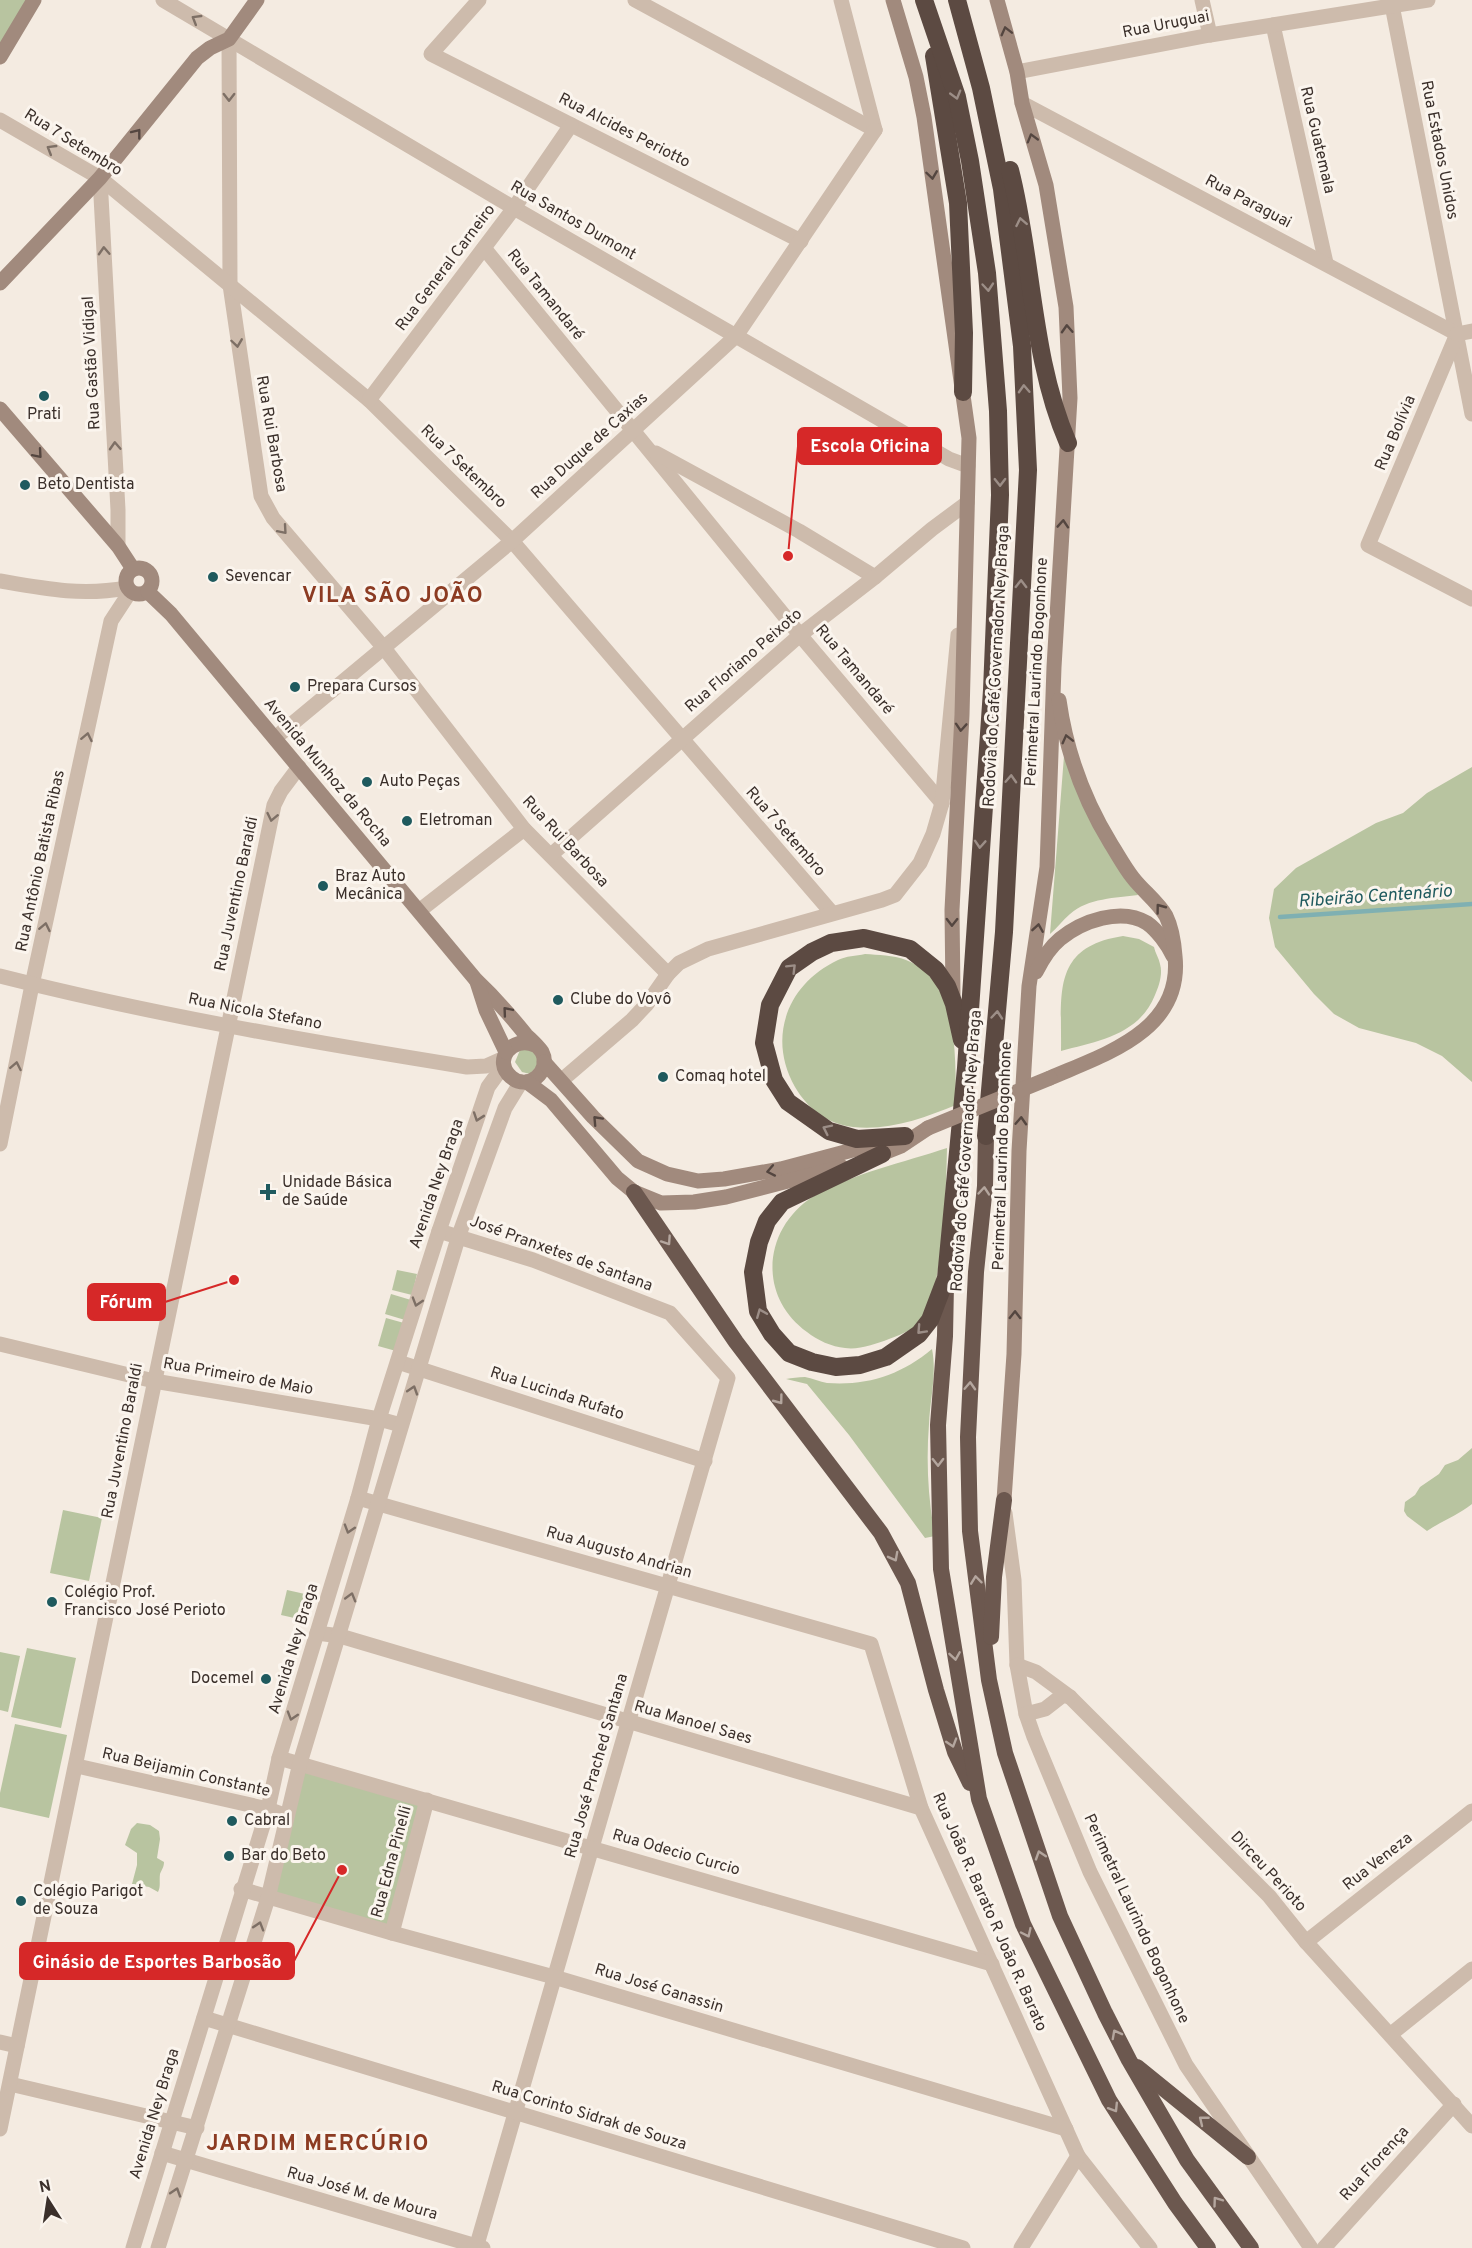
<svg xmlns="http://www.w3.org/2000/svg" width="1472" height="2248" font-family="Overpass,sans-serif">
	<style>
		.green { fill: #b8c4a0 }
		.lines { fill: none; stroke-linecap: round; stroke-linejoin: round }
		.stream { stroke: #7fb0b2; stroke-width: 4.5 }
		.minor { stroke: #cdbbac; stroke-width: 15 }
		.tertiary { stroke: #cdbbac; stroke-width: 15 }
		.secondary { stroke: #a18a7d; stroke-width: 15 }
		.trunk { stroke: #6c584f; stroke-width: 16 }
		.motorway { stroke: #5c4a42; stroke-width: 18 }
		.secondary-bridge { stroke: #a18a7d; stroke-width: 15 }
		.oneway { stroke: #7d6f65 }
		.oneway2 { stroke: #544640 }
		.oneway3 { stroke: #9c8e87 }
		.oneway4 { stroke: #b4a69e }
		.poi-dot { fill: #1f5a5e; stroke: #fbf5ee; stroke-width: 2 }
		.labels { text-anchor: middle; dominant-baseline: central; stroke-width: 6; stroke-linejoin: round; paint-order: stroke }
		.street-label { font-size: 16px; fill: #3b302b; stroke: #fbf5ee }
		.poi-label { font-size: 16px; fill: #3b302b; stroke: #fbf5ee; text-anchor: start }
		.water-label { font-size: 18px; font-style: italic; fill: #1f5a5e; stroke: #fbf5ee }
		.district-label { font-size: 22px; font-weight: bold; letter-spacing: 1.5px; fill: #8c3b22; stroke: #fbf5ee }
		.leader { fill: none; stroke: #d62828; stroke-width: 2 }
		.callout-dot { fill: #d62828; stroke: #fbf5ee; stroke-width: 2 }
		.callout { fill: #d62828; stroke: #d62828; stroke-width: 2 }
		.callout-label { font-size: 18px; text-anchor: middle; font-weight: bold; fill: #fff }
	</style>
	<rect width="100%" height="100%" fill="#f4ebe1"/>
	<g class="green">
		<path d="M0,0H28L0,47Z"/>
		<path d="M1064,756L1138,895C1116,898 1088,898 1070,914C1063,920 1057,928 1050,934Z"/>
		<path d="M1472,767V1082L1442,1056L1416,1043L1359,1028L1334,1014L1314,994L1275,947L1269,918L1274,889L1296,868L1376,823L1403,813L1427,793Z"/>
		<path d="M1123,936L1139,939L1154,947C1155,953 1159,958 1160,964C1163,974 1159,986 1155,995C1139,1035 1098,1041 1061,1051C1062,994 1051,947 1123,936Z"/>
		<path d="M865,954C878,955 893,955 906,960C960,981 955,1058 956,1105C924,1118 889,1131 853,1127C827,1124 808,1109 795,1087C767,1038 787,984 838,960C846,956 856,956 865,954Z"/>
		<path d="M528,1047L543,1059L530,1074L522,1072L515,1062L520,1050Z"/>
		<path d="M947,1148C946,1191 945,1233 937,1275C934,1289 932,1302 926,1314C918,1328 903,1334 889,1339C876,1344 859,1350 845,1348C832,1347 817,1340 807,1332C757,1296 763,1228 814,1196C851,1174 905,1162 947,1148Z"/>
		<path d="M397,1270L417,1274L412,1295L392,1290Z"/>
		<path d="M391,1294L411,1300L405,1320L385,1314Z"/>
		<path d="M386,1318L404,1323L396,1351L378,1346Z"/>
		<path d="M932,1349C937,1374 930,1399 929,1424C926,1461 928,1499 935,1536L925,1538L849,1435L807,1384L786,1379C792,1378 798,1377 805,1377C812,1378 820,1382 827,1383C867,1386 901,1375 932,1349Z"/>
		<path d="M1472,1448V1504C1458,1515 1442,1521 1427,1531L1407,1516L1404,1511L1405,1502L1415,1495L1420,1487L1439,1474L1445,1465L1458,1460Z"/>
		<path d="M63,1510L102,1518L89,1581L50,1573Z"/>
		<path d="M287,1590L314,1596L308,1621L281,1615Z"/>
		<path d="M27,1648L76,1658L61,1728L11,1717Z"/>
		<path d="M0,1652L20,1656L8,1712L0,1710Z"/>
		<path d="M15,1724L67,1735L49,1818L0,1807V1793Z"/>
		<path d="M303,1768L423,1802L389,1929L271,1896Z"/>
		<path d="M137,1823L150,1825L159,1831L160,1839L157,1858L164,1862C164,1867 162,1869 160,1874C159,1881 161,1886 158,1892L149,1887L132,1884L137,1865V1853L125,1845L131,1829Z"/>
	</g>
	<g class="lines">
		<path class="stream" d="M1280,917L1472,904"/>
		<g class="minor">
			<path d="M163,0L514,208L949,459L968,466"/>
			<path d="M479,0L431,54L801,241"/>
			<path d="M635,0L875,130"/>
			<path d="M841,0L875,130"/>
			<path d="M1202,0L1210,35"/>
			<path d="M1391,0L1472,414"/>
			<path d="M1273,25L1326,263"/>
			<path d="M229,39L230,285L261,496L273,518L384,648L524,829L668,974"/>
			<path d="M1017,72L1210,35L1428,0"/>
			<path d="M1022,103L1457,334"/>
			<path d="M100,178L369,400L512,541L832,913"/>
			<path d="M100,178L118,510V546"/>
			<path d="M484,248L800,635L942,803"/>
			<path d="M1457,334L1368,545L1472,599"/>
			<path d="M1457,334L1472,331"/>
			<path d="M369,400L514,208L571,125"/>
			<path d="M656,453L799,531L875,577"/>
			<path d="M0,581C46,589 81,596 127,588"/>
			<path d="M275,738L512,541L736,336L875,130"/>
			<path d="M551,855L800,635L875,577L932,529L967,503"/>
			<path d="M419,911L524,829"/>
			<path d="M0,1144L32,985L111,621L130,592"/>
			<path d="M439,1231L533,1260L670,1313L728,1378L476,2248"/>
			<path d="M0,1344L154,1381L379,1419L401,1425"/>
			<path d="M398,1362L705,1461"/>
			<path d="M358,1498L871,1644L921,1808L1078,2156L1150,2248"/>
			<path d="M1005,1513L1014,1580L1017,1665L1026,1714L1034,1737L1090,1872L1186,2065L1311,2248"/>
			<path d="M317,1633L340,1636L921,1808"/>
			<path d="M1017,1665L1036,1672L1070,1697L1269,1896L1306,1942L1472,2126"/>
			<path d="M1026,1714L1045,1709L1063,1695L1070,1697"/>
			<path d="M279,1758L992,1964"/>
			<path d="M77,1766L268,1809L287,1816"/>
			<path d="M241,1889L392,1933L554,1977L1066,2129"/>
			<path d="M392,1933L427,1800"/>
			<path d="M1306,1942L1472,1811"/>
			<path d="M204,2018L963,2248"/>
			<path d="M1391,2034L1472,1969"/>
			<path d="M0,2042L17,2046"/>
			<path d="M10,2084L197,2128"/>
			<path d="M0,2129L274,805L281,791L299,767"/>
			<path d="M162,2153L483,2248"/>
			<path d="M1021,2248L1078,2156"/>
			<path d="M1324,2248L1454,2104"/>
		</g>
		<g class="tertiary">
			<path d="M0,120L100,178"/>
			<path d="M0,976C154,1015 311,1042 467,1067L486,1066L504,1058"/>
			<path d="M562,1080L632,1020L647,1004L668,974L679,963L708,949L882,900L895,895L920,863L933,834L942,803L958,635"/>
			<path d="M133,2248L268,1809L279,1758L358,1498L379,1419L439,1231L488,1087L504,1065"/>
			<path d="M158,2248L268,1898L300,1763L459,1235L505,1108L521,1082"/>
		</g>
		<g class="secondary">
			<path d="M893,0L916,77L924,117L969,438L962,715L952,910L953,995"/>
			<path d="M997,0L1017,72L1022,103L1046,185L1066,307L1070,398L1054,667L1047,867L1029,986L1019,1151L1014,1354L1004,1500"/>
			<path d="M0,57L34,0"/>
			<path d="M0,283L100,178L197,58L210,48L229,39L257,0"/>
			<path d="M0,409L118,546L133,569"/>
			<circle cx="139" cy="581" r="13"/>
			<path d="M148,592L171,614L476,980C494,997 510,1015 526,1035C531,1040 538,1046 542,1052C552,1071 528,1092 511,1077C492,1061 512,1035 535,1045"/>
			<path d="M1036,972C1042,960 1049,948 1060,939C1082,921 1121,907 1147,923C1157,930 1168,945 1173,956"/>
			<path d="M477,982L486,1010L506,1052"/>
			<path d="M544,1062L593,1117L638,1161L667,1174L698,1181L724,1179L781,1169L879,1143"/>
			<path d="M1050,1078C1105,1054 1183,1031 1175,956C1174,943 1172,928 1166,916C1158,902 1143,891 1133,878C1125,868 1118,855 1111,844C1084,800 1066,750 1059,700"/>
			<path d="M527,1082L551,1100L617,1178L634,1192L661,1203L694,1202L726,1197L842,1167"/>
			<path d="M871,1158L901,1146L928,1128"/>
		</g>
		<g class="trunk">
			<path d="M986,1136L985,1186L976,1272L968,1437L970,1531L989,1680L1005,1753L1060,1916L1105,2013L1129,2060L1187,2160L1251,2248"/>
			<path d="M634,1192L736,1342L881,1533L908,1583L936,1690L955,1752L970,1783"/>
			<path d="M946,1284L945,1336L938,1425L941,1569L979,1799L1023,1924L1109,2100L1175,2203L1208,2248"/>
			<path d="M991,1637L994,1577L1004,1500"/>
			<path d="M1137,2067L1248,2157"/>
		</g>
		<g class="motorway">
			<path d="M957,0L981,88L1002,189L1022,346L1028,470L1004,932L986,1136"/>
			<path d="M934,56L958,203L964,333L963,392"/>
			<path d="M1010,170C1033,259 1031,358 1068,443"/>
			<path d="M905,1136L857,1139L829,1131L788,1102L774,1080L764,1043L770,1005L789,968L812,952L831,943L864,938L910,949L936,970L947,986L954,1004L962,1040"/>
			<path d="M882,1154L782,1202L767,1221L759,1242L753,1272L758,1311L772,1334L789,1353L812,1362L836,1367L860,1365L886,1357L919,1334L930,1320L946,1278L966,1068L992,690L1000,495L998,411L987,273L970,161L957,97L924,0"/>
		</g>
		<path class="secondary-bridge" d="M928,1128L1050,1078"/>
	</g>
	<defs><path id="oneway-chevron" d="M-2-3.5L2.5 0L-2 3.5" fill="none" stroke-width="1.6" stroke-linecap="round" stroke-linejoin="round" transform="scale(1.5)"/></defs>
	<g class="oneway">
		<use href="#oneway-chevron" transform="translate(196 19) rotate(-149)"/>
		<use href="#oneway-chevron" transform="translate(229 97) rotate(90)"/>
		<use href="#oneway-chevron" transform="translate(51 149) rotate(-149)"/>
		<use href="#oneway-chevron" transform="translate(104 251) rotate(-93)"/>
		<use href="#oneway-chevron" transform="translate(237 343) rotate(82)"/>
		<use href="#oneway-chevron" transform="translate(115 446) rotate(-93)"/>
		<use href="#oneway-chevron" transform="translate(283 530) rotate(49)"/>
		<use href="#oneway-chevron" transform="translate(87 737) rotate(-78)"/>
		<use href="#oneway-chevron" transform="translate(272 817) rotate(102)"/>
		<use href="#oneway-chevron" transform="translate(45 927) rotate(-78)"/>
		<use href="#oneway-chevron" transform="translate(16 1066) rotate(-79)"/>
		<use href="#oneway-chevron" transform="translate(478 1117) rotate(109)"/>
		<use href="#oneway-chevron" transform="translate(417 1302) rotate(107)"/>
		<use href="#oneway-chevron" transform="translate(413 1390) rotate(-72)"/>
		<use href="#oneway-chevron" transform="translate(349 1529) rotate(107)"/>
		<use href="#oneway-chevron" transform="translate(351 1597) rotate(-74)"/>
		<use href="#oneway-chevron" transform="translate(292 1716) rotate(107)"/>
		<use href="#oneway-chevron" transform="translate(259 1926) rotate(-73)"/>
		<use href="#oneway-chevron" transform="translate(176 2192) rotate(-72)"/>
	</g>
	<g class="oneway2">
		<use href="#oneway-chevron" transform="translate(1006 31) rotate(-104)"/>
		<use href="#oneway-chevron" transform="translate(137 133) rotate(-52)"/>
		<use href="#oneway-chevron" transform="translate(1032 138) rotate(-106)"/>
		<use href="#oneway-chevron" transform="translate(932 175) rotate(82)"/>
		<use href="#oneway-chevron" transform="translate(1067 329) rotate(-93)"/>
		<use href="#oneway-chevron" transform="translate(38 454) rotate(49)"/>
		<use href="#oneway-chevron" transform="translate(1063 524) rotate(-86)"/>
		<use href="#oneway-chevron" transform="translate(961 727) rotate(94)"/>
		<use href="#oneway-chevron" transform="translate(1067 739) rotate(-104)"/>
		<use href="#oneway-chevron" transform="translate(1160 908) rotate(-127)"/>
		<use href="#oneway-chevron" transform="translate(952 922) rotate(91)"/>
		<use href="#oneway-chevron" transform="translate(1038 928) rotate(-81)"/>
		<use href="#oneway-chevron" transform="translate(507 1011) rotate(-130)"/>
		<use href="#oneway-chevron" transform="translate(597 1120) rotate(-133)"/>
		<use href="#oneway-chevron" transform="translate(1021 1121) rotate(-87)"/>
		<use href="#oneway-chevron" transform="translate(771 1171) rotate(169)"/>
		<use href="#oneway-chevron" transform="translate(1015 1315) rotate(-89)"/>
	</g>
	<g class="oneway3">
		<use href="#oneway-chevron" transform="translate(956 95) rotate(74)"/>
		<use href="#oneway-chevron" transform="translate(1021 222) rotate(-101)"/>
		<use href="#oneway-chevron" transform="translate(988 287) rotate(85)"/>
		<use href="#oneway-chevron" transform="translate(1024 389) rotate(-93)"/>
		<use href="#oneway-chevron" transform="translate(1000 482) rotate(89)"/>
		<use href="#oneway-chevron" transform="translate(1021 584) rotate(-89)"/>
		<use href="#oneway-chevron" transform="translate(1011 779) rotate(-87)"/>
		<use href="#oneway-chevron" transform="translate(980 844) rotate(94)"/>
		<use href="#oneway-chevron" transform="translate(792 968) rotate(-45)"/>
		<use href="#oneway-chevron" transform="translate(997 1015) rotate(-85)"/>
		<use href="#oneway-chevron" transform="translate(827 1129) rotate(-154)"/>
		<use href="#oneway-chevron" transform="translate(761 1313) rotate(-112)"/>
		<use href="#oneway-chevron" transform="translate(921 1330) rotate(133)"/>
	</g>
	<g class="oneway4">
		<use href="#oneway-chevron" transform="translate(984 1191) rotate(-85)"/>
		<use href="#oneway-chevron" transform="translate(667 1241) rotate(56)"/>
		<use href="#oneway-chevron" transform="translate(970 1386) rotate(-87)"/>
		<use href="#oneway-chevron" transform="translate(779 1400) rotate(53)"/>
		<use href="#oneway-chevron" transform="translate(938 1462) rotate(89)"/>
		<use href="#oneway-chevron" transform="translate(894 1557) rotate(62)"/>
		<use href="#oneway-chevron" transform="translate(976 1580) rotate(-97)"/>
		<use href="#oneway-chevron" transform="translate(955 1656) rotate(81)"/>
		<use href="#oneway-chevron" transform="translate(952 1743) rotate(73)"/>
		<use href="#oneway-chevron" transform="translate(1040 1855) rotate(-108)"/>
		<use href="#oneway-chevron" transform="translate(1027 1933) rotate(65)"/>
		<use href="#oneway-chevron" transform="translate(1116 2034) rotate(-118)"/>
		<use href="#oneway-chevron" transform="translate(1114 2108) rotate(58)"/>
		<use href="#oneway-chevron" transform="translate(1203 2120) rotate(-141)"/>
		<use href="#oneway-chevron" transform="translate(1217 2201) rotate(-126)"/>
	</g>
	<g class="poi-dot">
		<circle cx="44" cy="396" r="6"/>
		<circle cx="25" cy="485" r="6"/>
		<circle cx="213" cy="577" r="6"/>
		<circle cx="295" cy="687" r="6"/>
		<circle cx="367" cy="782" r="6"/>
		<circle cx="407" cy="821" r="6"/>
		<circle cx="323" cy="886" r="6"/>
		<circle cx="558" cy="1000" r="6"/>
		<circle cx="663" cy="1077" r="6"/>
		<path d="M265 1183h6v6h6v6h-6v6h-6v-6h-6v-6h6z"/>
		<circle cx="52" cy="1602" r="6"/>
		<circle cx="266" cy="1679" r="6"/>
		<circle cx="232" cy="1821" r="6"/>
		<circle cx="229" cy="1856" r="6"/>
		<circle cx="21" cy="1901" r="6"/>
	</g>
	<g class="labels">
		<g class="street-label">
			<text transform="translate(1166 25) rotate(-11)">Rua Uruguai</text>
			<text transform="translate(624 131) rotate(27)">Rua Alcides Periotto</text>
			<text transform="translate(1317 140) rotate(77)">Rua Guatemala</text>
			<text transform="translate(73 143) rotate(32)">Rua 7 Setembro</text>
			<text transform="translate(1439 150) rotate(79)">Rua Estados Unidos</text>
			<text transform="translate(1248 202) rotate(28)">Rua Paraguai</text>
			<text transform="translate(573 221) rotate(30)">Rua Santos Dumont</text>
			<text transform="translate(446 268) rotate(-53)">Rua General Carneiro</text>
			<text transform="translate(545 295) rotate(51)">Rua Tamandaré</text>
			<text transform="translate(92 363) rotate(-93)">Rua Gastão Vidigal</text>
			<text transform="translate(1396 433) rotate(-67)">Rua Bolívia</text>
			<text transform="translate(271 434) rotate(80)">Rua Rui Barbosa</text>
			<text transform="translate(590 446) rotate(-42)">Rua Duque de Caxias</text>
			<text transform="translate(463 467) rotate(44)">Rua 7 Setembro</text>
			<text transform="translate(744 661) rotate(-41)">Rua Floriano Peixoto</text>
			<text transform="translate(997 666) rotate(-87)">Rodovia do Café Governador Ney Braga</text>
			<text transform="translate(854 670) rotate(50)">Rua Tamandaré</text>
			<text transform="translate(1037 672) rotate(-87)">Perimetral Laurindo Bogonhone</text>
			<text transform="translate(327 773) rotate(50)">Avenida Munhoz da Rocha</text>
			<text transform="translate(785 832) rotate(49)">Rua 7 Setembro</text>
			<text transform="translate(565 842) rotate(47)">Rua Rui Barbosa</text>
			<text transform="translate(41 861) rotate(-78)">Rua Antônio Batista Ribas</text>
			<text transform="translate(237 894) rotate(-78)">Rua Juventino Baraldi</text>
			<text transform="translate(255 1012) rotate(11)">Rua Nicola Stefano</text>
			<text transform="translate(967 1151) rotate(-86)">Rodovia do Café Governador Ney Braga</text>
			<text transform="translate(1003 1156) rotate(-88)">Perimetral Laurindo Bogonhone</text>
			<text transform="translate(437 1184) rotate(-71)">Avenida Ney Braga</text>
			<text transform="translate(561 1254) rotate(20)">José Pranxetes de Santana</text>
			<text transform="translate(238 1377) rotate(10)">Rua Primeiro de Maio</text>
			<text transform="translate(557 1394) rotate(18)">Rua Lucinda Rufato</text>
			<text transform="translate(123 1441) rotate(-79)">Rua Juventino Baraldi</text>
			<text transform="translate(619 1553) rotate(16)">Rua Augusto Andrian</text>
			<text transform="translate(294 1649) rotate(-73)">Avenida Ney Braga</text>
			<text transform="translate(693 1723) rotate(16)">Rua Manoel Saes</text>
			<text transform="translate(597 1766) rotate(-74)">Rua José Prached Santana</text>
			<text transform="translate(186 1773) rotate(13)">Rua Beijamin Constante</text>
			<text transform="translate(676 1853) rotate(16)">Rua Odecio Curcio</text>
			<text transform="translate(392 1862) rotate(-75)">Rua Edna Pinelli</text>
			<text transform="translate(1378 1862) rotate(-38)">Rua Veneza</text>
			<text transform="translate(1268 1872) rotate(47)">Dirceu Perioto</text>
			<text transform="translate(989 1912) rotate(66)">Rua João R. Barato R João R. Barato</text>
			<text transform="translate(1136 1919) rotate(65)">Perimetral Laurindo Bogonhone</text>
			<text transform="translate(659 1989) rotate(17)">Rua José Ganassin</text>
			<text transform="translate(155 2114) rotate(-73)">Avenida Ney Braga</text>
			<text transform="translate(589 2116) rotate(17)">Rua Corinto Sidrak de Souza</text>
			<text transform="translate(1375 2164) rotate(-48)">Rua Florença</text>
			<text transform="translate(362 2194) rotate(16)">Rua José M. de Moura</text>
		</g>
		<g class="poi-label">
			<text x="44" y="415" text-anchor="middle">Prati</text>
			<text x="37" y="485">Beto Dentista</text>
			<text x="225" y="577">Sevencar</text>
			<text x="307" y="687">Prepara Cursos</text>
			<text x="379" y="782">Auto Peças</text>
			<text x="419" y="821">Eletroman</text>
			<text x="335" y="877">Braz Auto<tspan x="335" dy="18">Mecânica</tspan></text>
			<text x="570" y="1000">Clube do Vovô</text>
			<text x="675" y="1077">Comaq hotel</text>
			<text x="282" y="1183">Unidade Básica<tspan x="282" dy="18">de Saúde</tspan></text>
			<text x="64" y="1593">Colégio Prof.<tspan x="64" dy="18">Francisco José Perioto</tspan></text>
			<text x="254" y="1679" text-anchor="end">Docemel</text>
			<text x="244" y="1821">Cabral</text>
			<text x="241" y="1856">Bar do Beto</text>
			<text x="33" y="1892">Colégio Parigot<tspan x="33" dy="18">de Souza</tspan></text>
		</g>
		<g class="water-label">
			<text transform="translate(1375 897) rotate(-4)">Ribeirão Centenário</text>
		</g>
		<g class="district-label">
			<text x="393" y="596">VILA SÃO JOÃO</text>
			<text x="318" y="2144">JARDIM MERCÚRIO</text>
		</g>
	</g>
	<path class="leader" d="M788 556L798 446M234 1280L165 1302M342 1870L294 1961"/>
	<g class="callout-dot">
		<circle cx="788" cy="556" r="6"/>
		<circle cx="234" cy="1280" r="6"/>
		<circle cx="342" cy="1870" r="6"/>
	</g>
	<g class="callout">
		<rect x="798" y="428" width="143" height="36" rx="6"/>
		<rect x="88" y="1284" width="77" height="36" rx="6"/>
		<rect x="20" y="1943" width="274" height="36" rx="6"/>
	</g>
	<g class="callout-label">
		<text x="870" y="452">Escola Oficina</text>
		<text x="126" y="1308">Fórum</text>
		<text x="157" y="1968">Ginásio de Esportes Barbosão</text>
	</g>
	<g transform="translate(48 2200) rotate(348)" stroke="#fbf5ee" stroke-width="4.5" paint-order="stroke">
	<path d="M0-4.5L10 22L0 15L-10 22Z" fill="#3b302b"/>
	<text y="-9" font-size="16" font-weight="bold" text-anchor="middle" fill="#3b302b">N</text>
	</g>
</svg>
